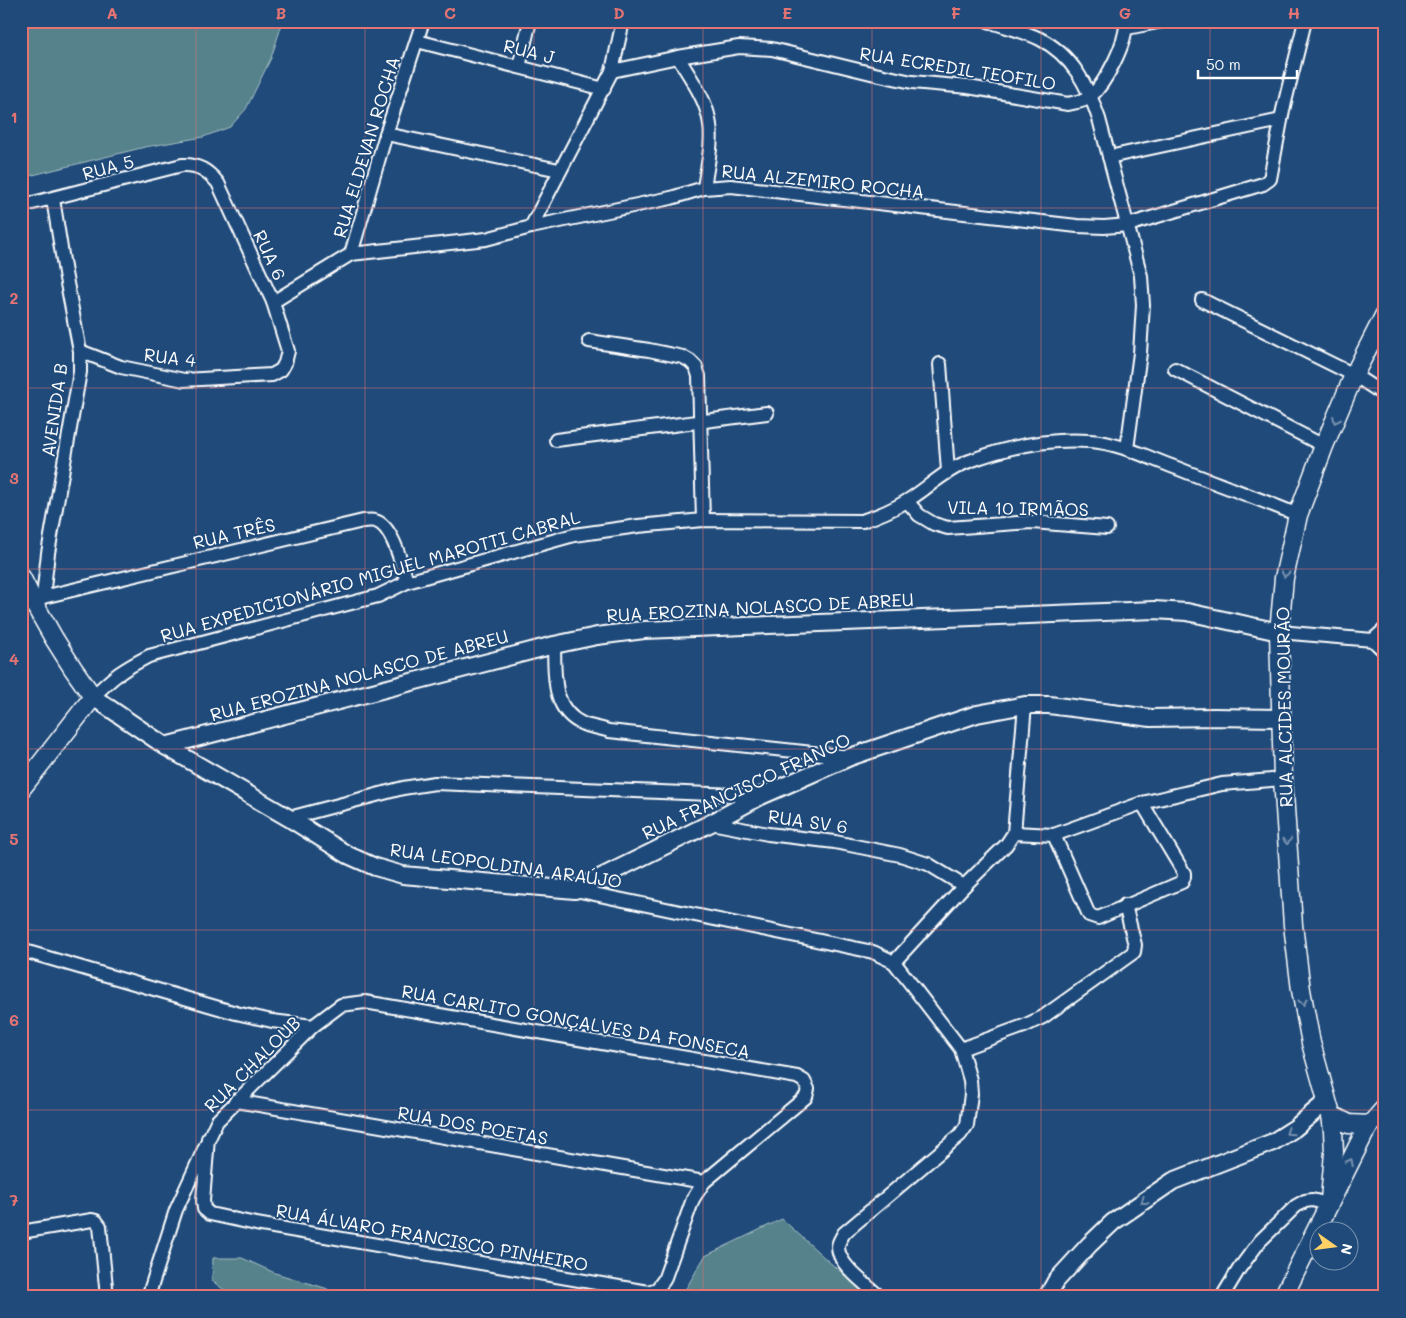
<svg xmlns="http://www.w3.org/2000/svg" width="1406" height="1318" font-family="Mali,sans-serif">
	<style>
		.green { fill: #54828b; stroke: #aac0c5 }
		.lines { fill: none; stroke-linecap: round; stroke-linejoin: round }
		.minor-casing { stroke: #fff; stroke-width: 16 }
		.tertiary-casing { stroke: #fff; stroke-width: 20 }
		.secondary-casing { stroke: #fff; stroke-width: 21 }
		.minor { stroke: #1f4a7a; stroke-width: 12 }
		.tertiary { stroke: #1f4a7a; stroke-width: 16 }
		.secondary { stroke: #1f4a7a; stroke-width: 18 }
		.oneway { stroke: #7992af }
		.grid { fill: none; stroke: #e47373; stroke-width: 1; stroke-opacity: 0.55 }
		.labels { text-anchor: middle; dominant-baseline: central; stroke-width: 4; stroke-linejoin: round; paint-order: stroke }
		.street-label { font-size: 18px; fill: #fff; stroke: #1f4a7a }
		.neatline { fill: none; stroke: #e47373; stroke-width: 2 }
		.grid-label { font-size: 16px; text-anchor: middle; font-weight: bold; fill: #e47373 }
	</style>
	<rect width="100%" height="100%" fill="#1f4a7a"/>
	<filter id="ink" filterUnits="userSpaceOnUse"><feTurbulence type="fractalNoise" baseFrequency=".02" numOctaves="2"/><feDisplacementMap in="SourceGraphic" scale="10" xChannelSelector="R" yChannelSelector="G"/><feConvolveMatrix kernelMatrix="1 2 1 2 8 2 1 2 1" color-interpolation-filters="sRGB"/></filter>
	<g filter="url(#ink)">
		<g class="green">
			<path d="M21,21H283L271,58L246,109L230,127L203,137L145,147L21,178Z"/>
			<path d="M782,1219L828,1261L867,1294L868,1297H681L705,1256Z"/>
			<path d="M213,1258H242L275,1273L325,1288L344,1297H234L212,1281Z"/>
		</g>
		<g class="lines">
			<defs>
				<g id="minor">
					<path d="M988,21C1005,27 1024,31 1040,39C1072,55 1088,86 1099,119L1141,276L1143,305L1140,353L1127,449"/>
					<path d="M1127,28L1163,21"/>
					<path d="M417,41L604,89"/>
					<path d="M678,57C689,76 705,97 709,119C714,141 707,166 704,188"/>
					<path d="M519,67L530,21"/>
					<path d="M612,71L678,57L739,47L772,49L875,74L912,82L968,87L1068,104C1076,102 1083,102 1090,97C1106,83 1127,42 1126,21"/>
					<path d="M386,134L559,170"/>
					<path d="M1109,157L1281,120"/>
					<path d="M21,206L182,165C198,164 208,171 218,183L273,302L288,351L285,363L281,370L272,375L184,380L121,367L80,351"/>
					<path d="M531,227L612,71L623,21"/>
					<path d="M351,254L386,134L423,21"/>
					<path d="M1202,300L1354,375L1385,395"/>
					<path d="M273,302L351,254L486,239L531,227L671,198L704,188L731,186L1077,226L1104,227L1128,225L1263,184L1270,179L1283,110L1305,21"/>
					<path d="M589,341L649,350L683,357L690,361L696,367L699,376L703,520"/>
					<path d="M940,364L948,471"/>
					<path d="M1175,369L1324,446"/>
					<path d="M556,440L767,413"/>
					<path d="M907,501L919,515L934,524L948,528L1032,522L1107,528"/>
					<path d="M43,597L48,553L80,372V351L65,273L53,199"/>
					<path d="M33,602L43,597L363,521C366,521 371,520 375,521C393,525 402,566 407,582"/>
					<path d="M1279,632L1373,640L1385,652"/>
					<path d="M1373,640L1385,629"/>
					<path d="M554,645C555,674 551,710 583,724C591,727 601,728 609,731L850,757"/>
					<path d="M93,697C113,676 124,669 149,656L378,596L407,582L574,535L638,526L703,520L862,521C878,516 892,510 907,501C928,488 944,471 967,462C1006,447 1049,438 1090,441C1119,443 1147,457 1174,467C1215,483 1257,498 1298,515"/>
					<path d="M289,818L403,788L435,783L761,796"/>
					<path d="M711,823L768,834L835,842L900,855L928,864L964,886"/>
					<path d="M1014,833L1054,835L1142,803L1222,784L1283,779"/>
					<path d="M1054,835L1089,915L1098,918L1182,882L1184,877V873L1142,803"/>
					<path d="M575,890L873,952L894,962"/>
					<path d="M21,950L236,1013L272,1021L313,1026"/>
					<path d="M961,1049L1024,1026L1043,1017L1134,952L1135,945L1125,905"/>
					<path d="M236,1101L704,1182"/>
					<path d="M21,1232L92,1220L96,1221L100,1226L107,1297"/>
					<path d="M148,1297L176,1210L217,1121L313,1026L341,1005L365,1002L797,1077L804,1081L808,1089L806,1097L704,1182L693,1199L664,1280L657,1289L648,1292L256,1224L210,1214L204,1209L203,1201L208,1138"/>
					<path d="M880,1297C867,1285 838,1265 838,1247C838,1242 842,1237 844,1233L960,1135L967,1125L971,1094L970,1080L961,1049L894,962L964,886L1006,845L1014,833L1025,705"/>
					<path d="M1222,1297L1239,1269L1260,1241L1296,1206L1305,1201L1312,1200L1328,1204"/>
				</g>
				<g id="tertiary">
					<path d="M93,697L165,746L289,818L348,855L375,867L403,875L575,890L711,823L761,796L850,757L977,714L1025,705H1049L1151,718L1214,717L1281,718"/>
					<path d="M165,746L554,645L597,636L644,630L1154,610L1187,612L1279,632"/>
					<path d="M1047,1297L1056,1281L1089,1245L1113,1222L1173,1181L1273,1142L1295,1128L1327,1101"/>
				</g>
				<g id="secondary">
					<path d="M21,577C41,619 65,659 93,697L21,789"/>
					<path d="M1331,1115L1349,1124L1370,1125"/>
					<path d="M1330,1200L1334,1152L1333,1131L1331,1115L1311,1043L1301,990L1293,925L1283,779L1279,632L1284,578L1298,515L1324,446L1354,375L1385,314"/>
					<path d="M1283,1297L1364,1134L1370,1125L1385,1108"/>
				</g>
			</defs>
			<use href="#minor" class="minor-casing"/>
			<use href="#tertiary" class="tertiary-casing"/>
			<use href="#secondary" class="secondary-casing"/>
			<use href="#minor" class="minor"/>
			<use href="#tertiary" class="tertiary"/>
			<use href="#secondary" class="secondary"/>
		</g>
		<defs><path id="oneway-chevron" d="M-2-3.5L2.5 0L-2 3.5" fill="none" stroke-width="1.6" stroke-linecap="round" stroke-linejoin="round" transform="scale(1.25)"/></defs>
		<g class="oneway">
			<use href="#oneway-chevron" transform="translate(1336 420) rotate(115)"/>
			<use href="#oneway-chevron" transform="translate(1285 574) rotate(100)"/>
			<use href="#oneway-chevron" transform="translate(1287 841) rotate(87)"/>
			<use href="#oneway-chevron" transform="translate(1303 1002) rotate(79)"/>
			<use href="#oneway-chevron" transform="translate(1289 1132) rotate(146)"/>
			<use href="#oneway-chevron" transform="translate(1350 1162) rotate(-63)"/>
			<use href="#oneway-chevron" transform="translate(1144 1201) rotate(146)"/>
		</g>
	</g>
	<path class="grid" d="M196,21V1297M365,21V1297M534,21V1297M703,21V1297M872,21V1297M1041,21V1297M1210,21V1297M21,208H1385M21,388H1385M21,569H1385M21,749H1385M21,930H1385M21,1110H1385"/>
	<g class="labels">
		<g class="street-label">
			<text transform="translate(529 51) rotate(14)">RUA J</text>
			<text transform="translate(958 68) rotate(9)">RUA ECREDIL TEOFILO</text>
			<text transform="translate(366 147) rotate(-73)">RUA ELDEVAN ROCHA</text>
			<text transform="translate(108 167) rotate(-15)">RUA 5</text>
			<text transform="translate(823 181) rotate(6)">RUA ALZEMIRO ROCHA</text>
			<text transform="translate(270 255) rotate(65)">RUA 6</text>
			<text transform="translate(170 357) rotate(7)">RUA 4</text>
			<text transform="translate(54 410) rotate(-82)">AVENIDA B</text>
			<text transform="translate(1018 508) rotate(1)">VILA 10 IRMÃOS</text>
			<text transform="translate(234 533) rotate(-13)">RUA TRÊS</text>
			<text transform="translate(370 576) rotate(-16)">RUA EXPEDICIONÁRIO MIGUEL MAROTTI CABRAL</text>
			<text transform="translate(760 607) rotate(-3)">RUA EROZINA NOLASCO DE ABREU</text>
			<text transform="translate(359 675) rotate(-15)">RUA EROZINA NOLASCO DE ABREU</text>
			<text transform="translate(1284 707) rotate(-91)">RUA ALCIDES MOURÃO</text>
			<text transform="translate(746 786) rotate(-25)">RUA FRANCISCO FRANCO</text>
			<text transform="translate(808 821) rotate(8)">RUA SV 6</text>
			<text transform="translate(506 865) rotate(8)">RUA LEOPOLDINA ARAÚJO</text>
			<text transform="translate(576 1021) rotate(10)">RUA CARLITO GONÇALVES DA FONSECA</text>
			<text transform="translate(252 1064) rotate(-45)">RUA CHALOUB</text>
			<text transform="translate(473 1125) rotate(10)">RUA DOS POETAS</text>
			<text transform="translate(432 1237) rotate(10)">RUA ÁLVARO FRANCISCO PINHEIRO</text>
		</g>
	</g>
	<rect width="1406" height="1318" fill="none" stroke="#1f4a7a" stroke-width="55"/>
	<g transform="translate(1334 1246) rotate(104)"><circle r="24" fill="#1f4a7a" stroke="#7992af"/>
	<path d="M0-4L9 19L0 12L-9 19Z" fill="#ffd166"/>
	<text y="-8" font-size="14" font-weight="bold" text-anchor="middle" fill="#ffffff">N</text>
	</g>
	<path d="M1198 70v8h99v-8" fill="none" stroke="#ffffff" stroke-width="2.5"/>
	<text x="1206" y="70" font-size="15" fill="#ffffff" stroke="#1f4a7a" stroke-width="4" paint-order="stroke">50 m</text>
	<rect x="28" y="28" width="1350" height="1262" class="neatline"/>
	<g class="grid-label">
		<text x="112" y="19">A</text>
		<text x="281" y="19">B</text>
		<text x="450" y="19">C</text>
		<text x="619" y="19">D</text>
		<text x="787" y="19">E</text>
		<text x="956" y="19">F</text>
		<text x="1125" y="19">G</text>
		<text x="1294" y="19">H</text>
		<text x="14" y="123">1</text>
		<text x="14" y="304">2</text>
		<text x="14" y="484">3</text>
		<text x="14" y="665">4</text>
		<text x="14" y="845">5</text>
		<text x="14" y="1026">6</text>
		<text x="14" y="1206">7</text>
	</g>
</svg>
